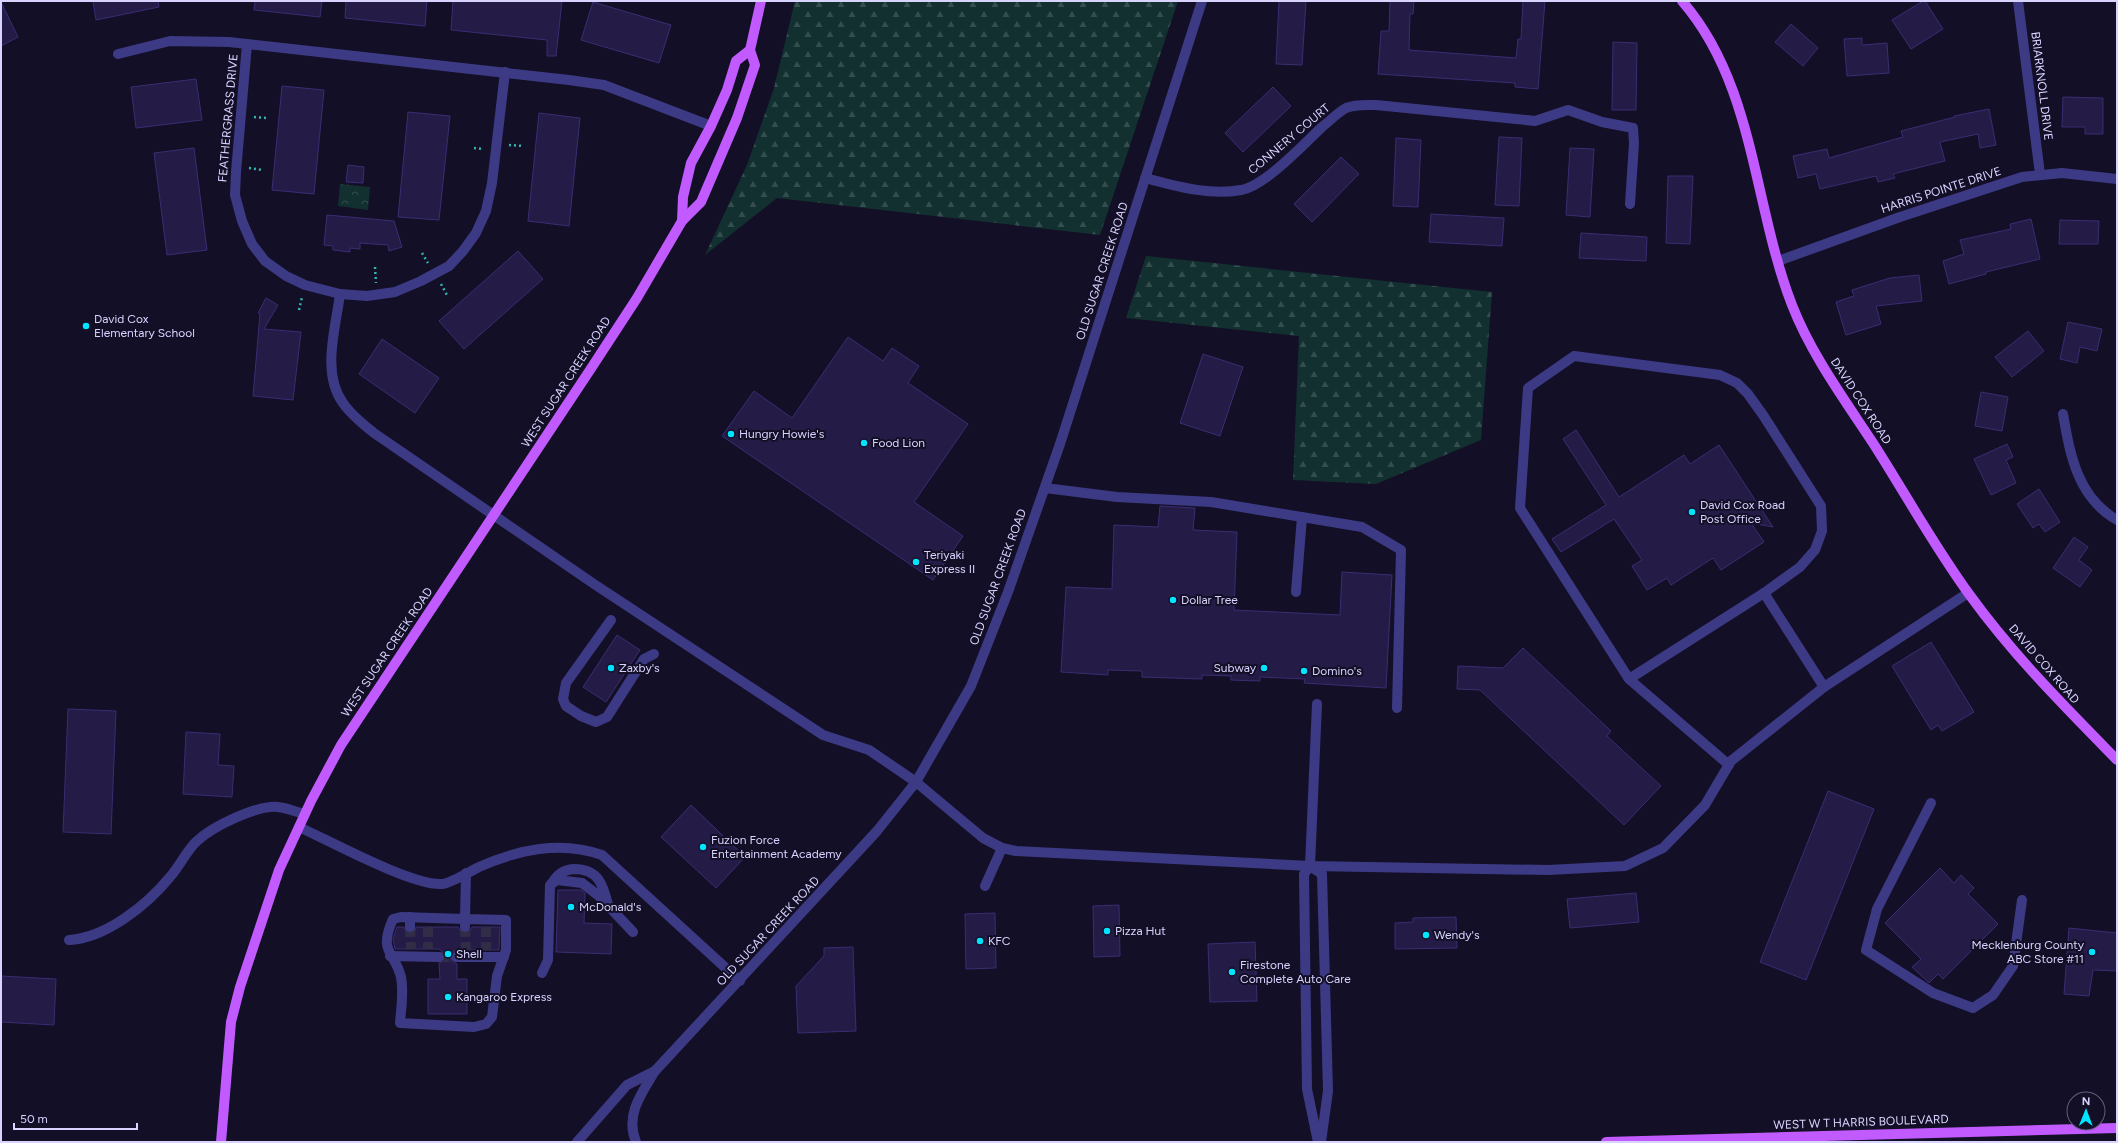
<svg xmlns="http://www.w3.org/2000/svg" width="2118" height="1143" font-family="Figtree,sans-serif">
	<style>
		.forest { fill: url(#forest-firs) }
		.park { fill: url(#park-crowns) }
		.building { fill: #241b47; stroke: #3b2d73 }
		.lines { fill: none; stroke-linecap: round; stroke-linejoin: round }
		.minor-tunnel { stroke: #312d47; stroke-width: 10; stroke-dasharray: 10 5; stroke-linecap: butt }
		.path { stroke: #2fb8b0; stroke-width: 2.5; stroke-dasharray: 2 3; stroke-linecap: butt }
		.minor { stroke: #3d3a85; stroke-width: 10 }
		.major { stroke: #c25bff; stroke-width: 10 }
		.poi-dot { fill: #00e5ff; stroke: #130f26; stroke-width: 1.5 }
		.labels { text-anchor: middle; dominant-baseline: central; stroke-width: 4; stroke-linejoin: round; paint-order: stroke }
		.street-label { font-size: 12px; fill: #d9d4ff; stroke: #130f26 }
		.poi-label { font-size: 12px; fill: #d9d4ff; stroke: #130f26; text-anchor: start }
	</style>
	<defs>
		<pattern id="forest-firs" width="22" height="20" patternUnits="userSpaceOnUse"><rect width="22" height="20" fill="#12302f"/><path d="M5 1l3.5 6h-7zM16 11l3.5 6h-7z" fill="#344d4e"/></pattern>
		<pattern id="park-crowns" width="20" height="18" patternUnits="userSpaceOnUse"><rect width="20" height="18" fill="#12302f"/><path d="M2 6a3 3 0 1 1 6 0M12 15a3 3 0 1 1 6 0" fill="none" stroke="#344d4e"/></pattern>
	</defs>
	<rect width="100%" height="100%" fill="#130f26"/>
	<g class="forest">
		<path d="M795,1H1178L1100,235L777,198L705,255L747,165L774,88Z"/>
		<path d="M1146,256L1492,292L1481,440L1376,484L1293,480L1299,336L1126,318Z"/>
	</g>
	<path class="park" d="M340,184L370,187L368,210L338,206Z"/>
	<g class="building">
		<path d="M93,1H158L159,7L96,20Z"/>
		<path d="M255,1H322L320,17L254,10Z"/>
		<path d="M346,1H427L425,26L345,18Z"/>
		<path d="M453,1H562L556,56H547V40L451,30Z"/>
		<path d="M1279,1H1306L1302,65L1276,64Z"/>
		<path d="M1390,1H1414L1413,14H1410L1409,50L1516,58L1518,39H1521L1523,1H1545L1538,89L1515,87V83L1378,74L1381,31H1389Z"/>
		<path d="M1923,1H1925L1943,29L1911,49L1892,20Z"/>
		<path d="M1,2L18,37L1,46Z"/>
		<path d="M593,2L671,25L659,63L581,40Z"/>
		<path d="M1791,24L1818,48L1803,66L1775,42Z"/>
		<path d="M1862,38V45L1887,43L1889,73L1847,76L1844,39Z"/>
		<path d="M1613,42L1637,43L1636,110H1612Z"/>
		<path d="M196,79L202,120L136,128L131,87Z"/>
		<path d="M282,86L324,90L314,194L272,190Z"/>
		<path d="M1273,87L1291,106L1243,152L1225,133Z"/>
		<path d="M2063,97L2103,98V134H2085V127H2062Z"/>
		<path d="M1989,109L1996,145L1980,148L1978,134L1940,142L1945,161L1893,174L1895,178L1878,182L1876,176L1820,189L1816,174L1798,178L1793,156L1827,149L1829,158L1903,137L1901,131L1955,117L1954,116Z"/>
		<path d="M408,112L450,116L439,220L398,217Z"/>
		<path d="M539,113L580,118L569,226L528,221Z"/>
		<path d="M1499,137L1522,138L1519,206L1495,205Z"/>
		<path d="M1396,138L1421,140L1418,207L1393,206Z"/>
		<path d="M194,148L207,250L167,255L154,153Z"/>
		<path d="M1570,148L1594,149L1590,217L1566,215Z"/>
		<path d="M1341,157L1359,174L1312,222L1294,204Z"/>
		<path d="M348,165L364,167L363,183L346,182Z"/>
		<path d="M1668,176H1693L1690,244L1666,243Z"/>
		<path d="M1431,214L1504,218L1502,246L1429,242Z"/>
		<path d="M327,215L394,221L402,247L389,251L388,245L360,243V249L350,248V252L333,250V246L324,245Z"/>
		<path d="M2031,219L2040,259L1986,272V274L1949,284L1943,261L1964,254L1960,240L2011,229L2010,224Z"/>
		<path d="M2060,220L2099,221L2098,244H2059Z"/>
		<path d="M1581,233L1647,237L1646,261L1579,258Z"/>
		<path d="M518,251L543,279L464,349L439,321Z"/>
		<path d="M1919,275L1922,301L1876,306L1881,324L1846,335L1836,302L1854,296L1852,290L1890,278Z"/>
		<path d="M266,298L278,305L264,329L301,332L293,400L253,396L260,314L258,313Z"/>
		<path d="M2068,322L2102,329L2097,351L2080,347L2077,363L2060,359Z"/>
		<path d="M2028,331L2044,351L2012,377L1995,357Z"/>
		<path d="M848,337L883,361L892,348L919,366L908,383L968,424L914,502L963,536L933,580L722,436L754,391L792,418Z"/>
		<path d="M382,339L439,378L415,413L359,374Z"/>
		<path d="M1203,354L1243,367L1220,436L1180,423Z"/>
		<path d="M1981,392L2008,397L2002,431L1975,426Z"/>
		<path d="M1576,430L1619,497L1684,455L1690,464L1719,445L1773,527L1751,523L1764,542L1721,570L1713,558L1671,585L1667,578L1647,590L1632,566L1642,560L1614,519L1561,552L1552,539L1606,505L1563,439Z"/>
		<path d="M2007,444L2013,457L2006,460L2016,483L1991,495L1974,459Z"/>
		<path d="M2039,489L2060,522L2045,532L2039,524L2033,528L2017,504Z"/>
		<path d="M1160,506L1195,508L1193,530L1237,532L1234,610L1340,615L1342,572L1392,575L1386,688L1304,683L1305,679L1260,677V681L1231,680V676L1202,675V679L1142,677V671L1108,670V675L1061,672L1066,587L1112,589L1114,525L1158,527Z"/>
		<path d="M2074,537L2088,547L2079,560L2092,570L2080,587L2053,568Z"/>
		<path d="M617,635L640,650L606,702L583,687Z"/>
		<path d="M1931,642L1974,712L1942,731L1938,725L1931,730L1892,666Z"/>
		<path d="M1523,648L1611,731L1607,736L1661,786L1624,825L1480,690L1457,689L1458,666L1503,668Z"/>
		<path d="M68,709L116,711L111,834L63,832Z"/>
		<path d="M186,732L220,734L218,765L234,766L232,797L183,794Z"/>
		<path d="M1828,791L1874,809L1806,980L1760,962Z"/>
		<path d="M691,805L745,857L716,888L661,837Z"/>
		<path d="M1940,868L1954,883L1961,875L1974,888L1968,894L1998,924L1943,979L1938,974L1929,983L1912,967L1921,959L1885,923Z"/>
		<path d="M558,890H581L585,893L584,923L612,924L611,954L556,952Z"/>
		<path d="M1636,893L1639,922L1570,928L1567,899Z"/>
		<path d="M1119,905L1120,956L1094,957L1093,906Z"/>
		<path d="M995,913L996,968L966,969L965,914Z"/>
		<path d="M1456,917L1457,948L1395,949V923L1413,922V918Z"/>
		<path d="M397,927H404L406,932L410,933L415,931L416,927H458L461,932L465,933L470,931L472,927H500L499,950H456L450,954L451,961L457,964V979H467V1014H428V979H440L439,963L445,960V954L439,949H395L393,939Z"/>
		<path d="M2069,928L2117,933V971L2093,970L2089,996L2064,994Z"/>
		<path d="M1255,942L1257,1001L1210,1002L1208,944Z"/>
		<path d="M853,947L856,1031L798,1033L796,986L824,956V948Z"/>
		<path d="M1,976L56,979L54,1025L1,1022Z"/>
	</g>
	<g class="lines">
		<g class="minor-tunnel">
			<path d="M410,927L411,949"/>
			<path d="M428,927V949"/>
			<path d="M465,927L466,950"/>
			<path d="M486,927V950"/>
			<path d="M439,957H456"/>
		</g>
		<g class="path">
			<path d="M254,117L267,118"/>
			<path d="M509,145L523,146"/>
			<path d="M474,148L483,149"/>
			<path d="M249,168L262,170"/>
			<path d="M422,253L428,263"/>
			<path d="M375,267L376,283"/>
			<path d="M441,284L447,295"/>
			<path d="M299,310L302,297"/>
		</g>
		<g class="minor">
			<path d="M2018,1L2040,174"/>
			<path d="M247,44L236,172L235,195L242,221L252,244L265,261L286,276L305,285L340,294L367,296L395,292L421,281L449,266L463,251L476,233L486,211L492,183L505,72"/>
			<path d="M118,54L170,41L229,42L569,80L604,85L711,126"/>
			<path d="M1145,178C1176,186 1209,196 1241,190C1265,186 1304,144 1322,127C1330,121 1337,113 1346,108C1356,104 1366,105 1376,105L1535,121L1568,110L1602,122L1633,128L1634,143L1630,204"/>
			<path d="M1778,261L1900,217L2022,177L2062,173L2117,179"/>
			<path d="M340,294C336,327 321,373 343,403C351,415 363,424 374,433L594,584L823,735L869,750L916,782L983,838L1002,848L1016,851L1310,866L1548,870L1625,866L1663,848L1705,805L1731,761L1824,687L1968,593"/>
			<path d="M2063,414C2070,454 2077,497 2117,520"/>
			<path d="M1045,488L1117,497L1211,502L1362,527L1401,550L1397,708"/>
			<path d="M1296,592L1302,517"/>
			<path d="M1764,593L1824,687"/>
			<path d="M611,620L566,683L563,699L566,706L581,716L596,722L607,717L644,659L654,654"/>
			<path d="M1629,679L1520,508L1528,388L1574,356L1720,375L1737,383L1748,394L1763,415L1821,506L1822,531L1815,550L1800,567L1764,593L1629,679L1729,765"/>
			<path d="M1317,704L1310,866L1304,874L1307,1089L1318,1142"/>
			<path d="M1931,803L1877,909L1866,950L1933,993L1973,1008L1993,995L2013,966L2022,900"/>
			<path d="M299,827C330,841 412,886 442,884C451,883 469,872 479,867C518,850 560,840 602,855L740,981"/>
			<path d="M1310,866L1322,874L1328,1091L1321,1142"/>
			<path d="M552,883C558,874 563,870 574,869C598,869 603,884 608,905"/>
			<path d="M985,886L1002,848"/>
			<path d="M410,927V917"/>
			<path d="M465,927V919L506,920V950L497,976L492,1017L486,1024L474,1027L400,1023C401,1009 404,992 401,977C394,950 378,953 393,919L401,917L465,919L466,873"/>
			<path d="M69,940C106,938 147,905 170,877C180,866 186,851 197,841C213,826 257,805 278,807C287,808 296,812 305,814"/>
			<path d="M390,956L439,957"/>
			<path d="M456,957H504"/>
			<path d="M542,973L548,960L550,885L557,880L582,883L599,896L633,932"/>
			<path d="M577,1142L627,1085L655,1071"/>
			<path d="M636,1142C625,1115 641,1094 655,1071L877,831L916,782L971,686L1008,592L1060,444L1202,1"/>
		</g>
		<g class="major">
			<path d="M1682,1C1755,85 1753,205 1792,305C1811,354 1844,399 1873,443C1905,493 1934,546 1969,594C2013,655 2065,707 2117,760"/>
			<path d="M682,221L683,197L691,163L711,126L727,90L736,61L750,50"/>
			<path d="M221,1142L231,1022L240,987L279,870L311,801L341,745L590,370L637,298L682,221L701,202L737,118L755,65L750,50L761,1"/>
			<path d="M1606,1142L2117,1128"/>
		</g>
	</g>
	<g class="poi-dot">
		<circle cx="86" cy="326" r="4"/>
		<circle cx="731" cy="434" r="4"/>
		<circle cx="864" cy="443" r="4"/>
		<circle cx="1692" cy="512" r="4"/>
		<circle cx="916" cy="562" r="4"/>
		<circle cx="1173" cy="600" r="4"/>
		<circle cx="611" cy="668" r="4"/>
		<circle cx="1264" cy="668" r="4"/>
		<circle cx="1304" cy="671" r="4"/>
		<circle cx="703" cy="847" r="4"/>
		<circle cx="571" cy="907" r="4"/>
		<circle cx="1107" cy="931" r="4"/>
		<circle cx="1426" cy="935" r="4"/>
		<circle cx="980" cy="941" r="4"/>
		<circle cx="2092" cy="952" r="4"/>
		<circle cx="448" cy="954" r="4"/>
		<circle cx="1232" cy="972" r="4"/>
		<circle cx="448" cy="997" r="4"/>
	</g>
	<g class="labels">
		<g class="street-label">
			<text transform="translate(2042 86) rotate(83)">BRIARKNOLL DRIVE</text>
			<text transform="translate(228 118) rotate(-85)">FEATHERGRASS DRIVE</text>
			<text transform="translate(1289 139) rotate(-40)">CONNERY COURT</text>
			<text transform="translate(1941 190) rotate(-18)">HARRIS POINTE DRIVE</text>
			<text transform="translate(1102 271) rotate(-72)">OLD SUGAR CREEK ROAD</text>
			<text transform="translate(566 382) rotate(-57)">WEST SUGAR CREEK ROAD</text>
			<text transform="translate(1861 401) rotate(57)">DAVID COX ROAD</text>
			<text transform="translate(998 577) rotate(-70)">OLD SUGAR CREEK ROAD</text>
			<text transform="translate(387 652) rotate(-56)">WEST SUGAR CREEK ROAD</text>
			<text transform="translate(2044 664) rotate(49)">DAVID COX ROAD</text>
			<text transform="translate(768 931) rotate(-47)">OLD SUGAR CREEK ROAD</text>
			<text transform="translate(1861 1122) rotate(-2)">WEST W T HARRIS BOULEVARD</text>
		</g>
		<g class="poi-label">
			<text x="94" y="319">David Cox<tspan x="94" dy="14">Elementary School</tspan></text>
			<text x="739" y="434">Hungry Howie's</text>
			<text x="872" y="443">Food Lion</text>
			<text x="1700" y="505">David Cox Road<tspan x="1700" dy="14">Post Office</tspan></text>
			<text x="924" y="555">Teriyaki<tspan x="924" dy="14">Express II</tspan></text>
			<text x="1181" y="600">Dollar Tree</text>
			<text x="619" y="668">Zaxby's</text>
			<text x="1256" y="668" text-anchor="end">Subway</text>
			<text x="1312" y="671">Domino's</text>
			<text x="711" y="840">Fuzion Force<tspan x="711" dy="14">Entertainment Academy</tspan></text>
			<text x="579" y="907">McDonald's</text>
			<text x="1115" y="931">Pizza Hut</text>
			<text x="1434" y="935">Wendy's</text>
			<text x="988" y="941">KFC</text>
			<text x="2084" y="945" text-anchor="end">Mecklenburg County<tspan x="2084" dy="14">ABC Store #11</tspan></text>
			<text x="456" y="954">Shell</text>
			<text x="1240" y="965">Firestone<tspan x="1240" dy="14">Complete Auto Care</tspan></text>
			<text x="456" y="997">Kangaroo Express</text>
		</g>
	</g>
	<rect width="2118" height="1143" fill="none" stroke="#d9d4ff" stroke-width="4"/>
	<g transform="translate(2086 1111) rotate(1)"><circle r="19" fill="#130f26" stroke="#625e7d"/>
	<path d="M0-3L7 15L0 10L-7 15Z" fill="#00e5ff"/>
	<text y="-6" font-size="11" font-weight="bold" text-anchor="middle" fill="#d9d4ff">N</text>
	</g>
	<path d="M14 1123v6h123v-6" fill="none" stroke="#d9d4ff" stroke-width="2"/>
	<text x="20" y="1123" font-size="12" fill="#d9d4ff" stroke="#130f26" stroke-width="3" paint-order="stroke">50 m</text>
</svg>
